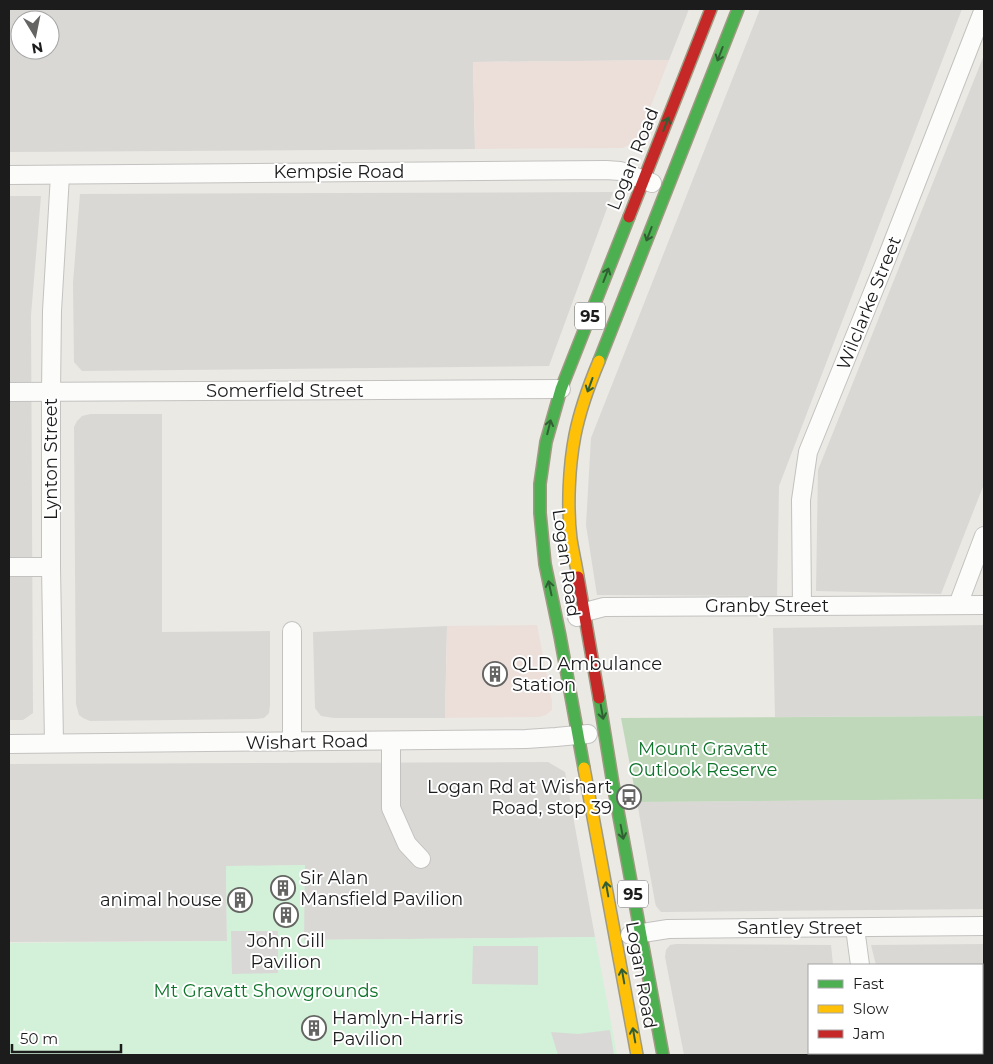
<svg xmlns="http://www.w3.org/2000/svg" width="993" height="1064" font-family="Montserrat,sans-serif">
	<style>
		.residential { fill: #d9d8d5; fill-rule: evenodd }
		.commercial { fill: #ecdfda }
		.forest { fill: #c0d8ba }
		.park { fill: #d2f1d8 }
		.parking { fill: #d9d8d6 }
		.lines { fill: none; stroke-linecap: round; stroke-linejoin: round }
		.street-casing { stroke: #c3c2c0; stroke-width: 20 }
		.fast-casing { stroke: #9f9b82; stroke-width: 14 }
		.slow-casing { stroke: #9f9b82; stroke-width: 14 }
		.jam-casing { stroke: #9f9b82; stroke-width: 14 }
		.street { stroke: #fcfcfb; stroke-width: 18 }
		.fast { stroke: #4caf50; stroke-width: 11 }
		.slow { stroke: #ffc107; stroke-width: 11 }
		.jam { stroke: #c62828; stroke-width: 11 }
		.oneway { stroke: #325e33 }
		.labels { text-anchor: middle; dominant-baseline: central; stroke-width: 4; stroke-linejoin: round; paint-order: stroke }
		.shield { fill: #fff; stroke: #606060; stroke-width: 1 }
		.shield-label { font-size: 16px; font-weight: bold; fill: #1c1c1c }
		.street-label { font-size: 18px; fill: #1c1c1c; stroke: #fff }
		.poi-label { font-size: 18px; fill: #1c1c1c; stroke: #fff; text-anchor: start }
		.park-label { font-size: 18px; fill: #0f742b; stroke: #fff }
	</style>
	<rect width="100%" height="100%" fill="#eae9e4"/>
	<g class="residential">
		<path d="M9,9H689L669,60L473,62L475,149L9,152ZM20,20H50V50H20Z"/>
		<path d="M760,9H962L779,486L777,596L597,595L586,525L591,438Z"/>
		<path d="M984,55V484L941,594L816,591L818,470Z"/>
		<path d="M613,192L549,366L82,371L74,362L73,283L80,194Z"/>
		<path d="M9,196H41L31,315L33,713L23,720H9Z"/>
		<path d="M90,414H162V632L270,631V705L269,713L264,718L256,719L90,721L83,718L79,715L76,704L74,427L77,421L82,416Z"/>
		<path d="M984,625V716L775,717L773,628Z"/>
		<path d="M447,626L445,718H334L321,716L315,708L313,632Z"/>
		<path d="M548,762L565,772L595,937L304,940V865L226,867L227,941L9,942V764Z"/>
		<path d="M984,799V909L666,912H661L656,906L655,902L637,802Z"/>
		<path d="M676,944L831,945L833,965H809V1053H982V965H876L871,945L984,944V1055H684L665,957L666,950L670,945Z"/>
	</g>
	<g class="commercial">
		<path d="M669,60L637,141L623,148L475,149L473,62Z"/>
		<path d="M537,625L552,701V710L546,715L539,717L445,718L447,626Z"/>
	</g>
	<path class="forest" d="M984,716V799L637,802L621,718Z"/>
	<path class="park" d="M305,865L304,940L595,937L617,1055H9V943L227,941L226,866Z"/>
	<g class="parking">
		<path d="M231,931H278V973L232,974Z"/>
		<path d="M473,946H538V985L472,984Z"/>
		<path d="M610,1030L614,1055H558L551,1032L578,1034Z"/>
	</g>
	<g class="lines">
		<defs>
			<g id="street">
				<path d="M9,175L606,170L620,171L652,183"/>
				<path d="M9,392L561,389"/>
				<path d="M9,567H51"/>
				<path d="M958,605L984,536"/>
				<path d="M802,606L801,500L808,452L886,260L984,9"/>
				<path d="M577,617L585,612L604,607L984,605"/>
				<path d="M292,631V742"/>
				<path d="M391,741V808L407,844L421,859"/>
				<path d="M54,743L51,567V392L52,311L60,175"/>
				<path d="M9,744L526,739L556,737L588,734"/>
				<path d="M855,928L860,965"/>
				<path d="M630,935L668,929L984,926"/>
			</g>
			<g id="fast">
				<path d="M599,361L738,9"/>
				<path d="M599,698L613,784L663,1055"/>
				<path d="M584,768L560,636L545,564L540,513V484L546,442L561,389L629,217"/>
			</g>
			<g id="slow">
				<path d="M578,577C576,564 573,552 571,539C567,507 569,466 575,435C580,410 589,385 599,361"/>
				<path d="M584,768L637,1055"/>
			</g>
			<g id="jam">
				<path d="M629,217L711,9"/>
				<path d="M578,577L599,698"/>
			</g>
		</defs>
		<use href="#street" class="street-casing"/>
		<use href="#fast" class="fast-casing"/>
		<use href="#slow" class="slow-casing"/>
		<use href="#jam" class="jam-casing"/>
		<use href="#street" class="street"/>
		<use href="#fast" class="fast"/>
		<use href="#slow" class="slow"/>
		<use href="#jam" class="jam"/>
	</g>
	<defs><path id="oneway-shaft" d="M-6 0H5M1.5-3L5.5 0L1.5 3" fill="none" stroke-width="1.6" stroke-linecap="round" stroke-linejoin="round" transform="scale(1.25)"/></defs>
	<g class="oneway">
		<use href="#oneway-shaft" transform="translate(720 54) rotate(111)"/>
		<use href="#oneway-shaft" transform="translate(666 124) rotate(-69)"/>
		<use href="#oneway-shaft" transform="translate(649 234) rotate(111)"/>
		<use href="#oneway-shaft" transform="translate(606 275) rotate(-69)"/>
		<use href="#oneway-shaft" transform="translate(590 385) rotate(110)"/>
		<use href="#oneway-shaft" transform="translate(549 427) rotate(-76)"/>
		<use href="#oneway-shaft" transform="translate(550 588) rotate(-102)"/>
		<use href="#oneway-shaft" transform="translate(602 712) rotate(80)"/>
		<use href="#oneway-shaft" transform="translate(622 832) rotate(79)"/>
		<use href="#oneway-shaft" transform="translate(607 889) rotate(-100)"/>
		<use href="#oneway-shaft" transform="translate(623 976) rotate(-100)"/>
		<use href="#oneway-shaft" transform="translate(634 1035) rotate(-100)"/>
	</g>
	<defs>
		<symbol id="building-ring" viewBox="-11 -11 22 22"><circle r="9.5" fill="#fff" stroke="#646462" stroke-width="1.5"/><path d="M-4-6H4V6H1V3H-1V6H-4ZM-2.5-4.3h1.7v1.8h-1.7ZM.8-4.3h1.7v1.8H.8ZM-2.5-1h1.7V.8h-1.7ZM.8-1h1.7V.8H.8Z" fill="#646462"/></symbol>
		<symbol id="bus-ring" viewBox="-11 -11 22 22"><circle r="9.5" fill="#fff" stroke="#646462" stroke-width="1.5"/><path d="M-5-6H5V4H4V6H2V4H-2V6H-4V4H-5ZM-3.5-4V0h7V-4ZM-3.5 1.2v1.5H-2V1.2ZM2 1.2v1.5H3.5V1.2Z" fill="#646462"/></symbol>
	</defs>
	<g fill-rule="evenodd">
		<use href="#building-ring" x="481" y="660" width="28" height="28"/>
		<use href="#bus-ring" x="615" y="783" width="28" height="28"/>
		<use href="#building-ring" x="269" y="874" width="28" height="28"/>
		<use href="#building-ring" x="226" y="886" width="28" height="28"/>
		<use href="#building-ring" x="272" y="901" width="28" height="28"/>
		<use href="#building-ring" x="300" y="1014" width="28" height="28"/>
	</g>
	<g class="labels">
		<g class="shield">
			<rect x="575" y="302.5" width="30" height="27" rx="4"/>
			<rect x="618" y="880.5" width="30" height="27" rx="4"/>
		</g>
		<g class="shield-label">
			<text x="590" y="316">95</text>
			<text x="633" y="894">95</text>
		</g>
		<g class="street-label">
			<text transform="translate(633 159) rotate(-68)">Logan Road</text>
			<text x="339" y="172">Kempsie Road</text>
			<text transform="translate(869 303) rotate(-68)">Wilclarke Street</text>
			<text x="285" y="391">Somerfield Street</text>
			<text transform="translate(51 459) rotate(-90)">Lynton Street</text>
			<text transform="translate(566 563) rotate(82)">Logan Road</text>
			<text x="767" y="606">Granby Street</text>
			<text transform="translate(307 742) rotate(-1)">Wishart Road</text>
			<text x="800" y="928">Santley Street</text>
			<text transform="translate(641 975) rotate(80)">Logan Road</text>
		</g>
		<g class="poi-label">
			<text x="512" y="664">QLD Ambulance<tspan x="512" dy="21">Station</tspan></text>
			<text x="612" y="787" text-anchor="end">Logan Rd at Wishart<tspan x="612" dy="21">Road, stop 39</tspan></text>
			<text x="300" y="878">Sir Alan<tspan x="300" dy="21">Mansfield Pavilion</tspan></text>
			<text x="222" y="900" text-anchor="end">animal house</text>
			<text x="286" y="941" text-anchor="middle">John Gill<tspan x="286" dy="21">Pavilion</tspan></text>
			<text x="332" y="1018">Hamlyn-Harris<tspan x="332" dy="21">Pavilion</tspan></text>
		</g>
		<g class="park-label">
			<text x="703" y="749">Mount Gravatt<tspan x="703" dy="21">Outlook Reserve</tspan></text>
			<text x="266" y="991">Mt Gravatt Showgrounds</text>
		</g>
	</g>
	<rect width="993" height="1064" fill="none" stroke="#1c1c1c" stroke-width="20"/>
	<rect x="808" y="964" width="175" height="90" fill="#ffffff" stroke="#a4a4a4"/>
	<rect x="818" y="980" width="25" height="8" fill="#4caf50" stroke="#a4a4a4"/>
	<text x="853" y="989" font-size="15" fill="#1c1c1c">Fast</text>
	<rect x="818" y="1005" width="25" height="8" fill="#ffc107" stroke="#a4a4a4"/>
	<text x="853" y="1014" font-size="15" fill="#1c1c1c">Slow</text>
	<rect x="818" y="1030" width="25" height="8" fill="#c62828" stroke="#a4a4a4"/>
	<text x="853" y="1039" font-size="15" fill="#1c1c1c">Jam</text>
	<g transform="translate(35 35) rotate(170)"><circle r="24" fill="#ffffff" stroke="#a4a4a4"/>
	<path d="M0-4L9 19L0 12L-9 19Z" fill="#646462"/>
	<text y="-8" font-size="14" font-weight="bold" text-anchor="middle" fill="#1c1c1c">N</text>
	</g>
	<path d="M12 1044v8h109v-8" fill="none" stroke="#1c1c1c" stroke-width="2.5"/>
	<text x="20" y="1044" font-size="15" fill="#1c1c1c" stroke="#ffffff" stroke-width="4" paint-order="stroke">50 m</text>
</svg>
